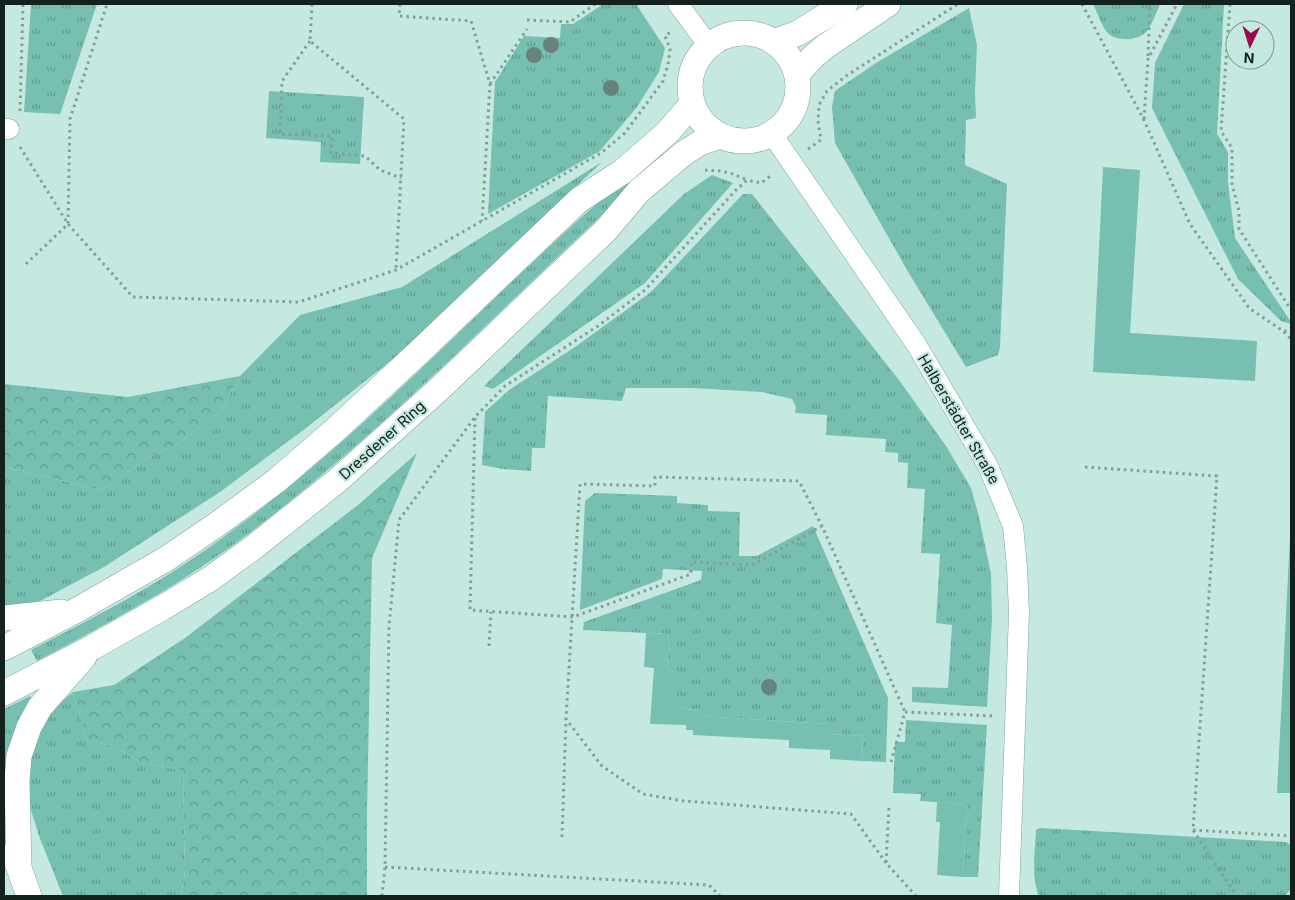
<svg xmlns="http://www.w3.org/2000/svg" width="1295" height="900" font-family="Inter,sans-serif">
	<style>
		.grass { fill: url(#grass-tufts) }
		.forest { fill: url(#forest-crowns) }
		.garden { fill: #76bfb1 }
		.lines { fill: none; stroke-linecap: round; stroke-linejoin: round }
		.minor-casing { stroke: #81a39c; stroke-width: 21 }
		.tertiary-casing { stroke: #81a39c; stroke-width: 26 }
		.path { stroke: #829e98; stroke-width: 3; stroke-dasharray: 2.5 4; stroke-linecap: butt }
		.minor { stroke: #fff; stroke-width: 20 }
		.tertiary { stroke: #fff; stroke-width: 25 }
		.tree { fill: #68837d }
		.labels { text-anchor: middle; dominant-baseline: central; stroke-width: 4.5; stroke-linejoin: round; paint-order: stroke }
		.street-label { font-size: 15px; fill: #14221f; stroke: #c5e9e1 }
	</style>
	<defs>
		<pattern id="grass-tufts" width="24" height="20" patternUnits="userSpaceOnUse" patternTransform="scale(1.25)"><rect width="24" height="20" fill="#76bfb1"/><path d="M3 7l-1-3M5 7V3M7 7l1-3M15 17l-1-3M17 17v-4M19 17l1-3" fill="none" stroke="#609b8f"/></pattern>
		<pattern id="forest-crowns" width="20" height="18" patternUnits="userSpaceOnUse" patternTransform="scale(1.25)"><rect width="20" height="18" fill="#76bfb1"/><path d="M2 6a3 3 0 1 1 6 0M12 15a3 3 0 1 1 6 0" fill="none" stroke="#609b8f"/></pattern>
	</defs>
	<rect width="100%" height="100%" fill="#c5e9e1"/>
	<g class="grass">
		<path d="M31,4H97L60,114L24,112Z"/>
		<path d="M603,4H636L665,48L659,72L637,107L600,151L488,214L495,82L524,36L560,38L561,24H573Z"/>
		<path d="M1093,4H1160C1157,11 1151,27 1146,32C1138,41 1115,42 1107,32C1102,27 1097,11 1093,4Z"/>
		<path d="M1184,4H1224L1217,134L1228,152V182L1235,238L1291,322V324L1281,321L1238,279L1152,108L1155,63Z"/>
		<path d="M969,8L977,45L975,93L976,118L966,120L965,165L1007,184L1000,347L998,355L966,367L907,270L835,143L832,107L835,91L876,63Z"/>
		<path d="M269,91L364,97L360,164L320,162L321,142L266,138Z"/>
		<path d="M666,144L672,152C529,277 400,420 248,534C182,584 109,623 37,661L31,650C79,625 128,600 174,571C197,556 220,540 241,524C362,434 465,323 576,222C605,196 636,170 666,144Z"/>
		<path d="M602,162L504,254L408,347L306,428L220,492L104,567L40,601L4,608V467L103,490L147,458L177,445L221,411L240,376L300,315L402,287Z"/>
		<path d="M712,175L733,183L645,283L493,389L484,386L684,194Z"/>
		<path d="M743,194H752L899,380L946,446L971,488L979,517L991,574L992,620L987,707L912,702V687L948,688L952,625L936,623L940,554L921,553L925,489L907,488L908,463L898,462V453L885,452L886,439L826,435L827,415L795,413L796,407L792,399L762,392L692,388H626L622,401L548,396L545,448H532L531,471L503,469L482,465L485,412L509,390L575,347L651,292Z"/>
		<path d="M595,493L677,496V503L708,505V511L740,512L739,556H757L813,526L888,698L886,762L862,761L863,736L829,734V724L700,716V710L673,708L675,672L667,671L669,634L583,630L584,622L701,580L702,571L663,569L662,579L580,610L585,501Z"/>
		<path d="M73,692L88,741L114,746L142,763L183,770L185,871L181,896H63L39,836L31,810L26,783L36,732L53,709Z"/>
		<path d="M30,696L34,702L7,772L4,773V709Z"/>
		<path d="M906,720L987,725L978,877H963L967,804L920,801L921,794L893,793L895,742H905Z"/>
		<path d="M1040,828L1286,842L1291,845V889L1285,896H1039C1031,877 1035,852 1036,830Z"/>
	</g>
	<g class="forest">
		<path d="M240,376L221,411L177,445L147,458L103,490L4,467V384L128,397Z"/>
		<path d="M417,453L372,558L367,814V896H181L185,871L183,770L142,763L114,746L88,741L73,692L114,685L185,638L358,505Z"/>
	</g>
	<g class="garden">
		<path d="M1103,167L1140,170L1130,333L1257,341L1255,381L1093,372Z"/>
		<path d="M1291,516V793H1277Z"/>
		<path d="M646,633L669,634L667,671L676,672L674,708L700,710V716L829,724V734L863,736L862,761L830,759V750L789,748V740L693,735V730H686V725L650,724L654,668L644,667Z"/>
		<path d="M937,802L967,804L963,877L937,875L940,822H936Z"/>
	</g>
	<g class="lines">
		<defs>
			<g id="minor">
				<path d="M678,4L709,46"/>
				<path d="M4,129H9"/>
				<path d="M772,134L916,344L988,466L1013,526L1017,567L1019,613L1009,896"/>
			</g>
			<g id="tertiary">
				<circle cx="744" cy="87" r="54"/>
				<path d="M774,42L798,33L845,4"/>
				<path d="M797,74L814,56L826,46L888,4"/>
				<path d="M4,618L62,612"/>
				<path d="M4,648L77,610L166,559L219,523L276,481L334,431L418,353L579,200L622,172L667,133L692,104"/>
				<path d="M4,693L93,647L162,608L210,579L254,547L338,480L438,390L606,230L639,191L684,153L700,143L720,136"/>
				<path d="M14,854L29,896"/>
				<path d="M19,868L17,781L19,756L29,727L40,707L84,657"/>
			</g>
		</defs>
		<use href="#minor" class="minor-casing"/>
		<use href="#tertiary" class="tertiary-casing"/>
		<g class="path">
			<path d="M312,4L310,41L404,119L396,269"/>
			<path d="M400,4L399,16L471,21L490,84L482,221"/>
			<path d="M1082,4L1144,120L1190,224L1249,308L1283,331L1291,339"/>
			<path d="M1230,4L1221,131L1232,148V184L1239,211V229L1291,310"/>
			<path d="M527,20L570,22L595,4"/>
			<path d="M310,41L282,81L280,134L332,136L331,153L365,156L380,170L401,178"/>
			<path d="M1148,56L1150,4"/>
			<path d="M490,84L527,29"/>
			<path d="M20,111L23,4"/>
			<path d="M1144,119L1148,59L1177,4"/>
			<path d="M20,147L68,224L133,297L299,302L396,270L601,153L625,133L663,81L668,65L670,49L665,36L672,31"/>
			<path d="M808,149L821,140L818,121L819,105L827,91L846,76L958,4"/>
			<path d="M705,170L720,171L733,174L747,180"/>
			<path d="M26,264L68,224L70,119L107,4"/>
			<path d="M1284,331L1291,332"/>
			<path d="M475,418L470,610L573,617L691,574V562L752,565L822,526"/>
			<path d="M1085,467L1217,476L1193,830L1237,896"/>
			<path d="M489,646L491,612"/>
			<path d="M891,762L905,712L993,716"/>
			<path d="M889,808L886,863L916,896"/>
			<path d="M1193,830L1291,836"/>
			<path d="M562,837L566,719"/>
			<path d="M886,863L851,814L684,801L643,794L602,766L566,719L580,484L655,486V477L799,481L822,526L905,712"/>
			<path d="M385,867L709,885L720,896"/>
			<path d="M382,896L385,867L389,627L399,520L475,417L505,386L598,326L645,290L736,190L747,180L761,183L772,175"/>
		</g>
		<use href="#minor" class="minor"/>
		<use href="#tertiary" class="tertiary"/>
	</g>
	<g class="tree">
		<circle cx="551" cy="45" r="8"/>
		<circle cx="534" cy="55" r="8"/>
		<circle cx="611" cy="88" r="8"/>
		<circle cx="769" cy="687" r="8"/>
	</g>
	<g class="labels">
		<g class="street-label">
			<text transform="translate(959 419) rotate(60)">Halberstädter Straße</text>
			<text transform="translate(382 440) rotate(-42)">Dresdener Ring</text>
		</g>
	</g>
	<rect width="1295" height="900" fill="none" stroke="#14221f" stroke-width="10"/>
	<g transform="translate(1250 45) rotate(184)"><circle r="24" fill="#c5e9e1" stroke="#7e9993"/>
	<path d="M0-4L9 19L0 12L-9 19Z" fill="#9f0850"/>
	<text y="-8" font-size="14" font-weight="bold" text-anchor="middle" fill="#14221f">N</text>
	</g>
</svg>
